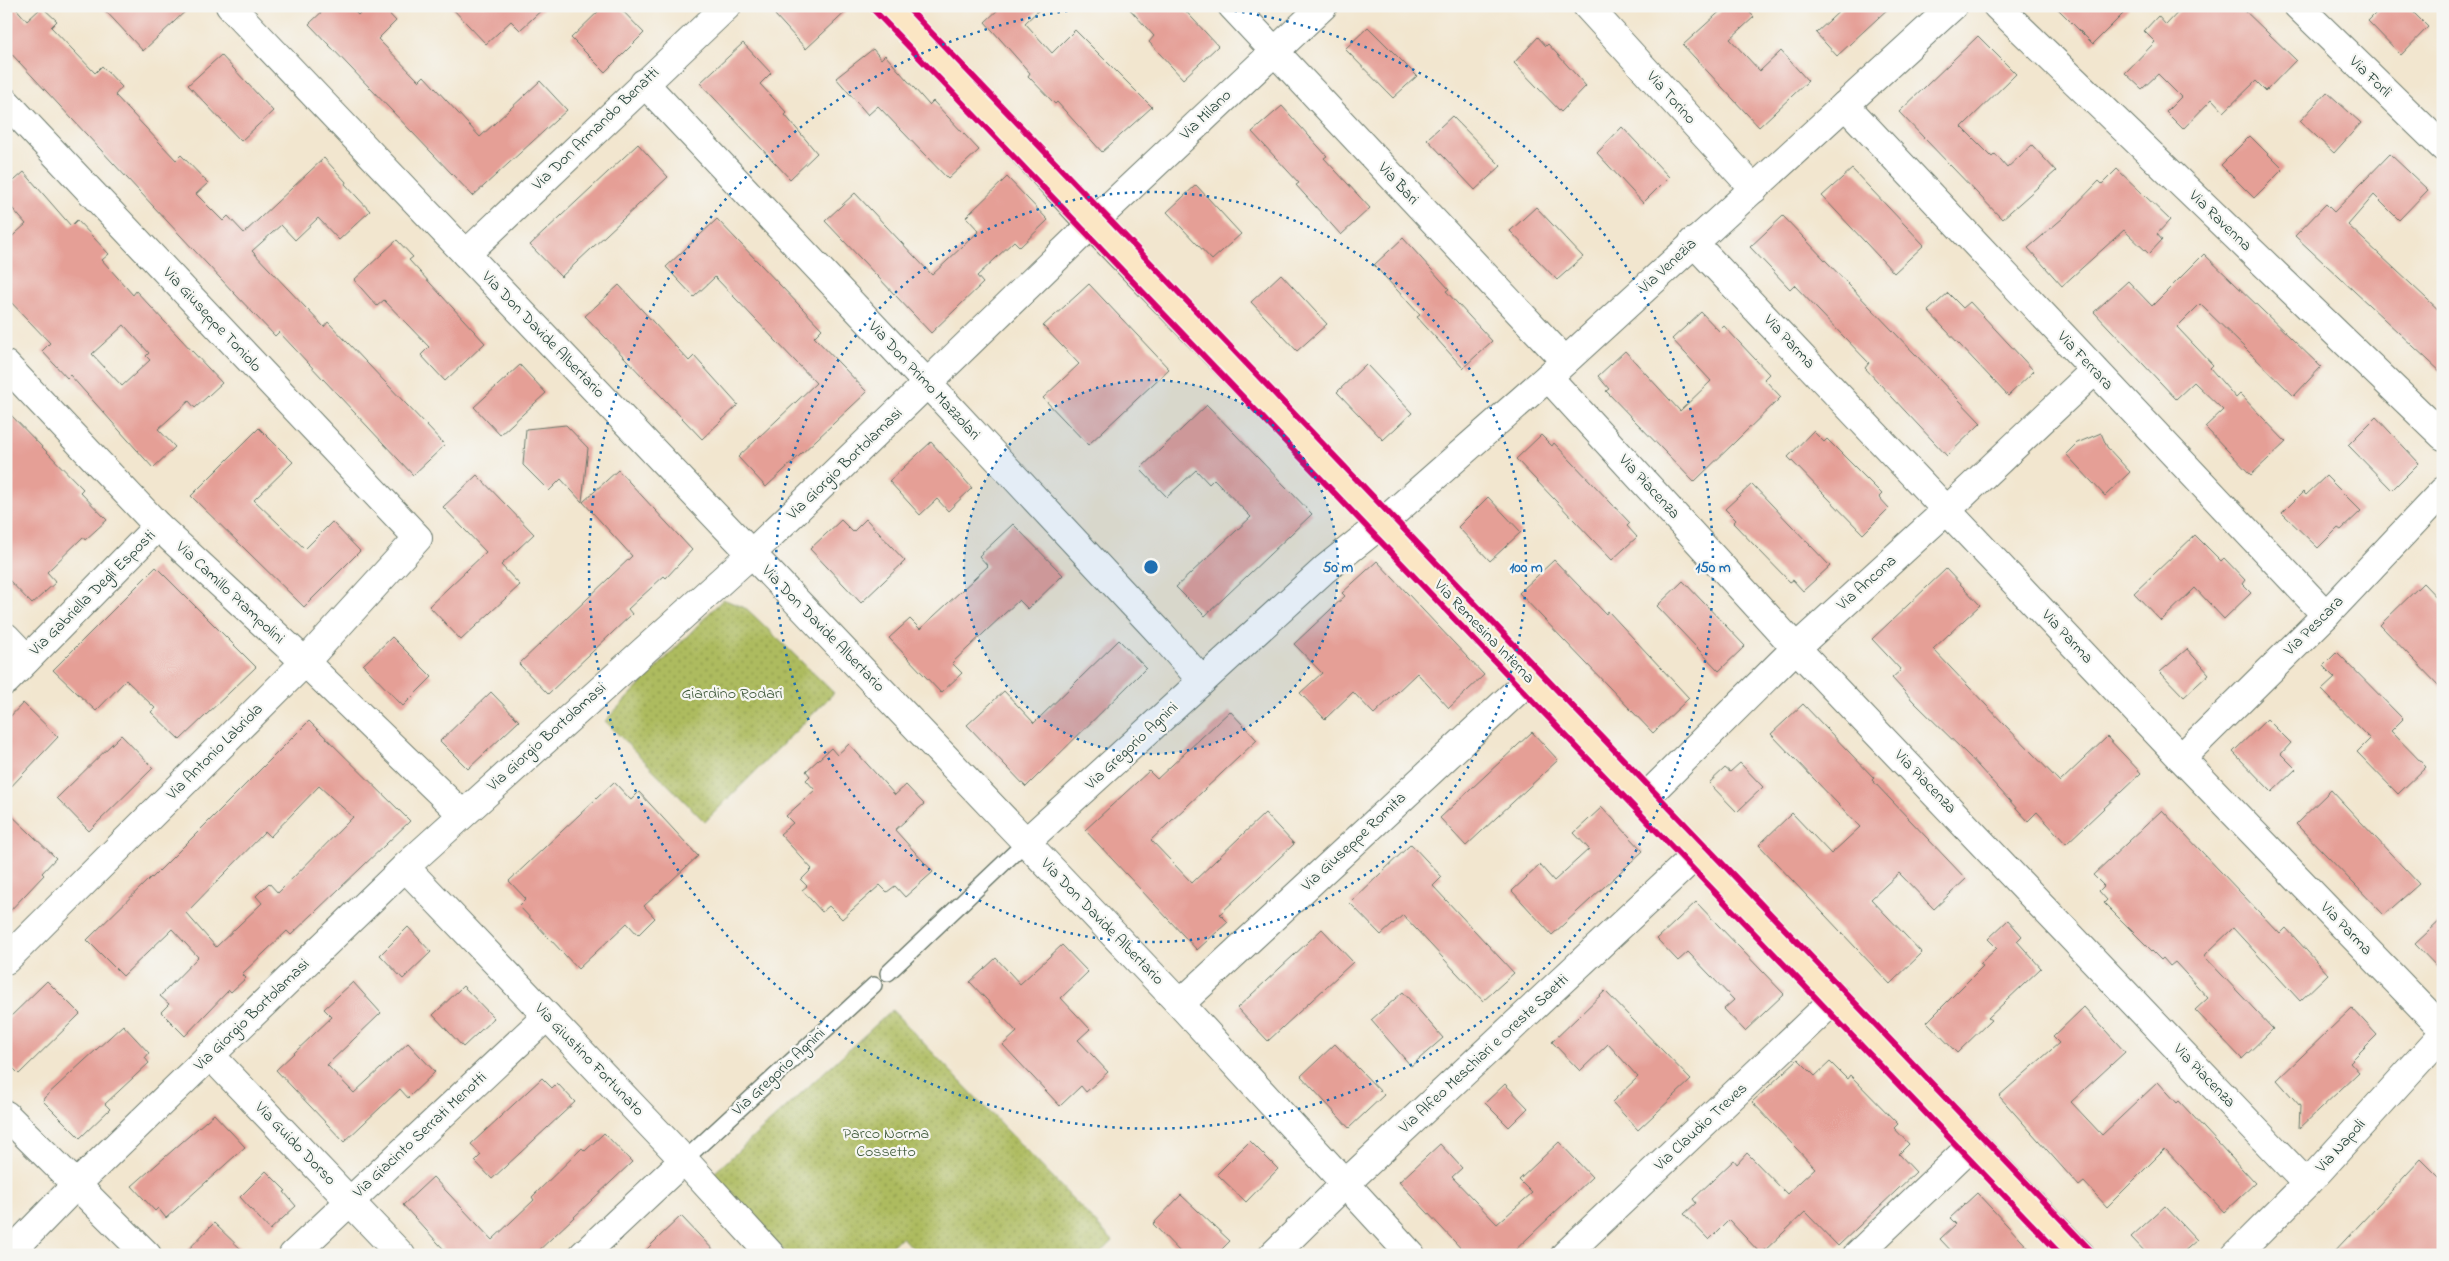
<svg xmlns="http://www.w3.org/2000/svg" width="2449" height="1261" font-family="'Indie Flower',sans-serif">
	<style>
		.park { fill: url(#park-dots); stroke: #667c49 }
		.building { fill: #e59f96; fill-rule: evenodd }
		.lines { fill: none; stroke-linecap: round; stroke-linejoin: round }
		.lane-casing { stroke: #69786a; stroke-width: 18 }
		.street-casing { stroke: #69786a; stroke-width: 30 }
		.secondary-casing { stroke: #69786a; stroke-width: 30 }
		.lane { stroke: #fff; stroke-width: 15 }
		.street { stroke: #fff; stroke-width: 28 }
		.secondary { stroke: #fbe6c4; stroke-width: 28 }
		.cycleway-casing { stroke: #f6f6f2; stroke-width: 9 }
		.cycleway { stroke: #d6006c; stroke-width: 6 }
		.ring { fill: none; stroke: #1f6fb2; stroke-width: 2.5; stroke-dasharray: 2.5 5 }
		.labels { text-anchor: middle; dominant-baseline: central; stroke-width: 4.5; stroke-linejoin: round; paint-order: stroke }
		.street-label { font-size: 16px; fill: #1f3d34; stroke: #f6f6f2 }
		.park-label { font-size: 16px; fill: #425c3e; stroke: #f6f6f2 }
		.centre { fill: #1f6fb2; stroke: #f6f6f2; stroke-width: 2.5 }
		.ring-label { font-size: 15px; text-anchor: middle; font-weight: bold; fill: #1f6fb2; stroke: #f6f6f2; stroke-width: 4.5; stroke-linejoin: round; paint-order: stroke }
	</style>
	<defs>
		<pattern id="park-dots" width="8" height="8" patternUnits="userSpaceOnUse" patternTransform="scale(1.25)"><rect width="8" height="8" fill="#adbb5e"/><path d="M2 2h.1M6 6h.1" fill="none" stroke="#8c994e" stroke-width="1.8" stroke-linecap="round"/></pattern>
	</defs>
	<rect width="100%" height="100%" fill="#f6f6f2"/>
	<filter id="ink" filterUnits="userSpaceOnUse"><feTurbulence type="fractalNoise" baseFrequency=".02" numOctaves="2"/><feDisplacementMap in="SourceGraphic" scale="10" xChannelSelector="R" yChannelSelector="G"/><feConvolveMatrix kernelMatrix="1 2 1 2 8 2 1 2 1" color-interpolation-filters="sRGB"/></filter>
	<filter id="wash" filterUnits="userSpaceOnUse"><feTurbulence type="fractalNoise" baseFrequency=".0096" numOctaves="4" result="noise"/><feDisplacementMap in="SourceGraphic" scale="20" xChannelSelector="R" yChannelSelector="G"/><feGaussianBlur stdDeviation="1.12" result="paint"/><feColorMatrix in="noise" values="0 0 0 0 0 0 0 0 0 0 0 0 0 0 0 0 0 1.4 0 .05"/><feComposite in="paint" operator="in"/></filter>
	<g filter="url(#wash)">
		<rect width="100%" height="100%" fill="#f2e6cf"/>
		<g class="park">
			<path d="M723,599L747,609L834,693L705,822L605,721Z"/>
			<path d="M892,1010L1113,1241L1099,1255H920L901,1237L883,1255H788L713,1174Z"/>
		</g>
		<g id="blocks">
			<g class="building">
				<path d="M6,6H14L27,21L42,7L57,21L51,27L95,73L102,66L122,87L115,95L176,160L181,155L208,183L196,194L223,221L228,216L244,233L324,158L346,182L345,184L370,211L339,240L318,218L295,240L281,225L252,251L324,327L328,322L445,445L413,475L279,332L275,336L234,293L6,48Z"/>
				<path d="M101,6H191L143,51Z"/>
				<path d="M328,6H349L358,15L367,6H382L396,21L378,39L419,81L424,76L480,137L540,81L567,110L473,196L309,24Z"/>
				<path d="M450,6H546L520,30L511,21L486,44Z"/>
				<path d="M604,6H618L644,33L605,72L571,38Z"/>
				<path d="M784,6H852L806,49L775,15Z"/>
				<path d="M1002,6H1043L1025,23L1052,53L1075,30L1152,107L1102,152L1057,102L1055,104L1028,76L1030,73L985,22Z"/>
				<path d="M1127,6H1181L1218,46L1183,79L1149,42L1154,36Z"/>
				<path d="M1726,6H1744L1754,17L1730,39L1760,71L1781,51L1808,81L1759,127L1683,45Z"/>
				<path d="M1845,6H1891L1837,56L1816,33Z"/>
				<path d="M2055,6H2131L2093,44Z"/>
				<path d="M2184,6H2240L2296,60L2266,91L2256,81L2224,112L2212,99L2183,129L2166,112L2181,97L2158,74L2142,89L2125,73L2155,42L2144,31L2158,16L2166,25Z"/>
				<path d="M2383,6H2407L2428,27L2401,55L2368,21Z"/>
				<path d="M1368,27L1417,76L1393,98L1345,49Z"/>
				<path d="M1978,36L2016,74L1962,127L1992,157L1995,154L2007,168L2032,145L2056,171L2002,219L1899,112Z"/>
				<path d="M1538,37L1546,46L1548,44L1586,86L1561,112L1514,63Z"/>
				<path d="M743,43L771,73L760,84L787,113L785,115L817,153L790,179L700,83Z"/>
				<path d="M873,49L881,59L885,55L929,105L933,101L979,150L948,179L878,106L868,115L836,78Z"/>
				<path d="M221,55L273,111L241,141L188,85Z"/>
				<path d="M2327,92L2361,123L2334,153L2300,121Z"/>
				<path d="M1282,106L1327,156L1324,158L1370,208L1341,235L1296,185L1299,183L1252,132Z"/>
				<path d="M1452,116L1501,166L1475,190L1427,139Z"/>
				<path d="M1622,127L1669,177L1643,203L1597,153Z"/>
				<path d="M2250,136L2283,169L2254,198L2221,165Z"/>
				<path d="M638,144L668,177L561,277L530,245Z"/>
				<path d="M2390,154L2428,190L2399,220L2374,195L2348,225L2443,314V374L2295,236L2326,204L2334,212Z"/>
				<path d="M1852,169L1924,245L1894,273L1822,196Z"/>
				<path d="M2117,169L2170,220L2157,234L2162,240L2149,254L2124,230L2062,286L2028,248L2063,218L2099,181L2102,184Z"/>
				<path d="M24,172L71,226L77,220L109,254L102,260L133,295L136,291L222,383L195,408L189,401L158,429L175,447L153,468L70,375L67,378L42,351L50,343L6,297V242L26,224L6,201V188ZM124,325L149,353L146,356L150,360L122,386L92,354Z"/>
				<path d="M1007,177L1048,220L1020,247L1014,241L977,276L983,283L931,333L825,221L855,193L932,275L979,231L966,217Z"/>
				<path d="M1196,185L1241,234L1212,260L1167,212Z"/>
				<path d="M1536,207L1583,257L1557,280L1510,231Z"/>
				<path d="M1783,216L1981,423L1947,456L1865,368L1869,363L1794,285L1790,289L1750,247Z"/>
				<path d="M717,219L822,329L814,337L867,392L766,487L738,457L816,383L715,277L694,297L666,267Z"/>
				<path d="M1403,238L1449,289L1446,291L1492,341L1463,368L1417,317L1420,315L1374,265Z"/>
				<path d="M397,240L413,257L409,260L485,343L445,381L421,355L429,347L384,300L377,306L354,280Z"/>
				<path d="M2204,254L2321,367L2294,396L2200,304L2177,327L2213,365L2210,368L2236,398L2240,394L2286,442L2251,475L2205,427L2223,410L2194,382L2176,399L2094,312L2128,281L2152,306Z"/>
				<path d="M1281,274L1327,324L1297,351L1251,302Z"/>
				<path d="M1089,284L1169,369L1088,445L1043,398L1079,364L1043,326Z"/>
				<path d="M619,285L689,361L694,356L738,405L702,439L585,316Z"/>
				<path d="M1948,293L1963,308L1970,302L2034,371L2008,396L1928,311Z"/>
				<path d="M1701,312L1719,331L1724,326L1769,374L1764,379L1781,397L1694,482L1606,391L1609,389L1598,376L1625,351L1680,411L1711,381L1672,339Z"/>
				<path d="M1366,364L1412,413L1383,440L1337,392Z"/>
				<path d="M520,365L546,393L500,435L474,407Z"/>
				<path d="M1207,405L1312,514L1205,616L1176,587L1251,517L1214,479L1209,484L1196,470L1167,497L1140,469Z"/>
				<path d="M6,410L83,489L80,492L107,520L85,540L83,537L47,572L56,582L32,604L6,577Z"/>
				<path d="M2376,417L2419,463L2392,490L2348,445Z"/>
				<path d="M566,425L588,448L582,502L561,479L549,491L523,465L526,429Z"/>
				<path d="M259,428L293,462L254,500L305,549L332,522L360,551L304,607L191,496Z"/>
				<path d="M1813,431L1824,442L1827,439L1882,494L1879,497L1889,508L1863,534L1788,457Z"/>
				<path d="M2101,433L2107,447L2130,472L2105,496L2066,454L2077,443Z"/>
				<path d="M1541,435L1552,446L1554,443L1630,523L1627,526L1637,537L1612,560L1516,459Z"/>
				<path d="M931,442L972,488L948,511L937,499L920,515L889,481Z"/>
				<path d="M618,470L692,550L666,578L664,576L628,609L632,614L548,694L519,664L632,556L583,502Z"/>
				<path d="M477,475L534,534L501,565L520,585L461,640L429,606L486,552L443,507Z"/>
				<path d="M2326,476L2361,511L2341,530L2338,528L2318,548L2282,513L2303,492L2306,495Z"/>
				<path d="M1752,484L1830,566L1803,591L1793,580L1790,582L1756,547L1733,523L1736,520L1725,509Z"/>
				<path d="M1488,497L1521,532L1490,561L1458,527Z"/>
				<path d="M866,519L905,561L861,603L810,549L841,520L853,532Z"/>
				<path d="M1013,524L1063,575L1028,609L1019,600L952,663L962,673L941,693L889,638L910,619L920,629L988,566L979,556Z"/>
				<path d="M2195,535L2221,561L2224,558L2245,580L2242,584L2251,593L2224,619L2195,588L2161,621L2134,593Z"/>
				<path d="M1554,560L1606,614L1608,611L1689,698L1653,733L1519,593Z"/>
				<path d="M1377,561L1484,675L1449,708L1417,673L1374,714L1353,692L1325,719L1300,693L1322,673L1294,644L1345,596L1342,593Z"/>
				<path d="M156,567L256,667L180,740L151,712L155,708L126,680L96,711L53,670Z"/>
				<path d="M1946,569L1980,605L1933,649L2004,724L2060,782L2107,737L2141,773L2066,844L2037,812L2028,821L1970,757L1914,702L1892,678L1901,670L1872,639Z"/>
				<path d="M1683,581L1745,646L1719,671L1657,606Z"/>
				<path d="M2423,583L2443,604V690L2380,625Z"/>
				<path d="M392,637L432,677L403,706L363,665Z"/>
				<path d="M1119,640L1146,668L1026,787L967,725L1004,691L1034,723Z"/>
				<path d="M2187,649L2209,674L2184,697L2160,672Z"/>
				<path d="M2337,652L2403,719L2391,731L2426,767L2398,794L2357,752L2370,739L2322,690L2335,678L2323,666Z"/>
				<path d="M491,692L519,721L468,769L440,741Z"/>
				<path d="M23,703L58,737L6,792V721Z"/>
				<path d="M1803,704L1874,778L1872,780L1966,879L1934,909L1899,873L1871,899L1922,953L1890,984L1759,845L1792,813L1831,854L1860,827L1771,734Z"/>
				<path d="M1230,711L1257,740L1151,840L1192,883L1265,813L1294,844L1220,914L1228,922L1197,950L1085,830L1149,771L1157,779Z"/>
				<path d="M2267,719L2291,743L2281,754L2296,769L2272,792L2233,752Z"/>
				<path d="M309,721L410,821L291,935L287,931L242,974L246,978L231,992L229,990L185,1036L161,1012L169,1004L160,996L198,957L172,929L123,976L87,940L151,877L152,878ZM319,786L353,817L278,893L269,883L256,896L262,903L216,947L186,913L265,832L270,837Z"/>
				<path d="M1532,732L1558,760L1466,846L1440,818Z"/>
				<path d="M121,735L153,768L89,831L57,798Z"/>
				<path d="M849,744L895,795L906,785L924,804L895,830L933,872L905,897L895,886L887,892L880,885L842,919L829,906L822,912L802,890L807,886L801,880L812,869L780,834L793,823L786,816L815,790L806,780L810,776L806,771L831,748L837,755Z"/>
				<path d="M1740,763L1763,787L1737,812L1709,783L1725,768L1730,772Z"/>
				<path d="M614,782L631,800L639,792L698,856L644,906L655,918L638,935L627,923L578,969L519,906L526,899L509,881Z"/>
				<path d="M2331,790L2419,884L2384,915L2296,824Z"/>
				<path d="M1602,807L1643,851L1552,935L1512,891L1540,865L1554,881L1589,849L1574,833Z"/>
				<path d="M6,810L56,858L42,873L44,875L6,915Z"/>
				<path d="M2162,810L2280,934L2286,928L2328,974L2300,1001L2233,928L2206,954L2205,957L2273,1029L2242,1059L2195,1010L2208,998L2175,962L2170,966L2163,958L2161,960L2104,903L2107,900L2099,891L2104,886L2093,875Z"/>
				<path d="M1411,844L1442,877L1433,886L1514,973L1483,1001L1403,915L1381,935L1350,903Z"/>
				<path d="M1696,902L1784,994L1745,1031L1724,1009L1734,1000L1688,952L1678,961L1657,939Z"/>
				<path d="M2443,918V973L2415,944Z"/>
				<path d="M2008,920L2022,936L2017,941L2041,968L1988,1018L1991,1020L1957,1053L1927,1022L1983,966L1980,964L1997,948L1988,939Z"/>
				<path d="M408,927L431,952L403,979L380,955Z"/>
				<path d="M1322,929L1353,962L1268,1041L1237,1008Z"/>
				<path d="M1062,945L1088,972L1061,998L1090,1029L1078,1040L1108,1072L1086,1092L1081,1086L1060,1106L1003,1045L1017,1032L970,982L996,958L1020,984Z"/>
				<path d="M47,981L80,1014L19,1074L6,1061V1021Z"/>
				<path d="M353,982L381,1013L327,1065L354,1093L408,1043L435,1072L408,1098L400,1089L344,1142L276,1070L332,1017L324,1009Z"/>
				<path d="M463,986L494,1018L463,1047L433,1015Z"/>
				<path d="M1605,991L1691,1080L1638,1130L1612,1102L1638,1077L1608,1044L1580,1071L1552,1042Z"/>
				<path d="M1403,992L1443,1038L1411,1066L1371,1020Z"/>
				<path d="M2084,1007L2125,1052L2071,1102L2102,1135L2158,1082L2177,1103L2179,1101L2255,1183L2224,1212L2165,1149L2107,1207L2084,1182L2079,1186L1999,1096L2059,1043L2053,1037Z"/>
				<path d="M2352,1008L2377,1035L2350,1062L2359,1072L2299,1129L2300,1106L2277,1080Z"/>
				<path d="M123,1025L149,1053L145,1058L149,1063L105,1104L110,1109L80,1138L43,1101L44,1098Z"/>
				<path d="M1335,1044L1384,1095L1349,1128L1301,1076Z"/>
				<path d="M1798,1059L1815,1076L1830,1062L1847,1079L1850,1075L1898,1124L1894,1128L1909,1144L1899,1154L1916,1172L1838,1246L1805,1212L1761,1254L1729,1220L1709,1240L1684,1214L1696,1203L1693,1199L1734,1160L1737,1164L1747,1153L1787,1194L1815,1168L1752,1102Z"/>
				<path d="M542,1078L552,1088L557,1083L575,1102L492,1179L475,1161L481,1155L471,1144Z"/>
				<path d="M1505,1084L1528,1108L1509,1127L1485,1103Z"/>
				<path d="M214,1114L245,1147L166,1218L158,1208L155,1211L132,1186Z"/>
				<path d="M604,1133L632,1162L534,1255H449L403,1205L433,1177L492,1240L534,1200L532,1197L582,1148L585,1151Z"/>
				<path d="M1250,1141L1278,1169L1246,1202L1217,1174Z"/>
				<path d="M1559,1142L1592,1177L1510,1255H1467L1399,1182L1440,1144L1462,1168L1452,1177L1497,1224L1532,1193L1519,1180Z"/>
				<path d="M2421,1159L2443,1181V1255H2331Z"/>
				<path d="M266,1171L286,1191L284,1192L296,1206L270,1230L240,1197Z"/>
				<path d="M1977,1193L2035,1255H1955L1940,1239L1956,1224L1950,1218Z"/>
				<path d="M1181,1195L1230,1241L1216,1255H1183L1153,1224Z"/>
				<path d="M2165,1206L2197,1240L2180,1255H2148L2131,1237Z"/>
				<path d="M681,1216L718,1255H641L658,1238Z"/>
				<path d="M214,1223L247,1255H183Z"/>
			</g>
		</g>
	</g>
	<g filter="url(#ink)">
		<use href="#blocks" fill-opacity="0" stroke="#69786a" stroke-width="1"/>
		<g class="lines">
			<defs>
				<g id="lane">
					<path d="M888,973L1026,842"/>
					<path d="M684,1160L874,985"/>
				</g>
				<g id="street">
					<path d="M230,6L1180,1004L1411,1255"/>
					<path d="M1232,6L1565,361"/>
					<path d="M1587,6L1754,189"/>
					<path d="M1997,6L2443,436"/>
					<path d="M2298,6L2443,147"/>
					<path d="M644,83L939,396L1161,634L1202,681"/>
					<path d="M6,102L418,538L305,662L6,960"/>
					<path d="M1845,105L2326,615"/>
					<path d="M1693,242L2181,758L2443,1029"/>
					<path d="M466,254L727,6"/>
					<path d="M6,365L158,526L305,662L462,814"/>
					<path d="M1548,377L1796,648L2307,1184"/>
					<path d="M6,637L27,659"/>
					<path d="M6,681L158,526"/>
					<path d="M2181,758L2326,615L2443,491"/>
					<path d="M1644,799L1796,648L1947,510L2094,371"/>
					<path d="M1026,842L1325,569L1381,524L1548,377L1953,6"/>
					<path d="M405,867L684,1160L771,1255"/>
					<path d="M1180,1004L1529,680"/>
					<path d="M210,1055L401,1255"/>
					<path d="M6,1115L147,1255"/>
					<path d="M8,1255L77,1184L405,867L751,554L1103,213L1323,6"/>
					<path d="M293,1255L547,1016"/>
					<path d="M583,1255L684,1160"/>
					<path d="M1273,1255L1345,1184L1697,854"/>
					<path d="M1565,1255L1836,998"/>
					<path d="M1857,1255L1974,1143"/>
					<path d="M2236,1255L2307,1184L2443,1034"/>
				</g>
				<path id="secondary" d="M889,6L1091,225L1381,524L2081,1255"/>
			</defs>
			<use href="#lane" class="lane-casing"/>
			<use href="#street" class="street-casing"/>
			<use href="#secondary" class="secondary-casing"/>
			<use href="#lane" class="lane"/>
			<use href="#street" class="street"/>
			<use href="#secondary" class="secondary"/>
			<defs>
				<g id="cycleway">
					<path d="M870,6L2061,1255"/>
					<path d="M906,6L2095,1255"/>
				</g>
			</defs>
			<use href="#cycleway" class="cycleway-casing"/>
			<use href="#cycleway" class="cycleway"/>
		</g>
	</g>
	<circle cx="1151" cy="567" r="187" fill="#1f6fb2" fill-opacity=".12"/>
	<g class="ring">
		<circle cx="1151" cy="567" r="187"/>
		<circle cx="1151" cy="567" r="375"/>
		<path d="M1190 6A562 562 0 1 1 1112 6"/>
	</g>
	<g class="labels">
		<g class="street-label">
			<text transform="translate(2370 77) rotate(44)">Via Forlì</text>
			<text transform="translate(1671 98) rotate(48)">Via Torino</text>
			<text transform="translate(1206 115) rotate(-44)">Via Milano</text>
			<text transform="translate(596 129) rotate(-44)">Via Don Armando Benatti</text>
			<text transform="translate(1398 184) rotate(47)">Via Bari</text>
			<text transform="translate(2220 221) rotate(44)">Via Ravenna</text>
			<text transform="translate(1668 266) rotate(-43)">Via Venezia</text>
			<text transform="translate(212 320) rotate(47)">Via Giuseppe Toniolo</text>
			<text transform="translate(543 335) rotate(46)">Via Don Davide Albertario</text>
			<text transform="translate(1789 342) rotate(47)">Via Parma</text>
			<text transform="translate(2085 361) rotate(47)">Via Ferrara</text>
			<text transform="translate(924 381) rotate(47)">Via Don Primo Mazzolari</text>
			<text transform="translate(845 464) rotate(-44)">Via Giorgio Bortolamasi</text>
			<text transform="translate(1649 487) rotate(47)">Via Piacenza</text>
			<text transform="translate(1867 583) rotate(-42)">Via Ancona</text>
			<text transform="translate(93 593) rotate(-45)">Via Gabriella Degli Esposti</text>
			<text transform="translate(230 593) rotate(43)">Via Camillo Prampolini</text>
			<text transform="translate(2314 626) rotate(-45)">Via Pescara</text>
			<text transform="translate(823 629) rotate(46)">Via Don Davide Albertario</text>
			<text transform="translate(1484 632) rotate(46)">Via Remesina Interna</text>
			<text transform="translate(2067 637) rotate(47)">Via Parma</text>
			<text transform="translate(547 737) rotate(-42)">Via Giorgio Bortolamasi</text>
			<text transform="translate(1132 746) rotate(-43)">Via Gregorio Agnini</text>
			<text transform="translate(215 752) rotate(-45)">Via Antonio Labriola</text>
			<text transform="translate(1925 782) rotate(46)">Via Piacenza</text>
			<text transform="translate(1354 842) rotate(-43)">Via Giuseppe Romita</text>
			<text transform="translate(1102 922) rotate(46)">Via Don Davide Albertario</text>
			<text transform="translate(2346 929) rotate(46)">Via Parma</text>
			<text transform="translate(252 1015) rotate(-44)">Via Giorgio Bortolamasi</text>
			<text transform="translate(1484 1054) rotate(-43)">Via Alfeo Meschiari e Oreste Saetti</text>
			<text transform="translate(589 1060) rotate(46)">Via Giustino Fortunato</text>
			<text transform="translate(779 1072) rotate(-43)">Via Gregorio Agnini</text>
			<text transform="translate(2204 1076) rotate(46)">Via Piacenza</text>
			<text transform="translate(1701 1127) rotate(-43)">Via Claudio Treves</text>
			<text transform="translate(420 1135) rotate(-43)">Via Giacinto Serrati Menotti</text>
			<text transform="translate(295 1144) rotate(46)">Via Guido Dorso</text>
			<text transform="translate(2341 1146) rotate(-48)">Via Napoli</text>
		</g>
		<g class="park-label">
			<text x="732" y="694">Giardino Rodari</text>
			<text x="886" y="1134">Parco Norma<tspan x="886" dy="18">Cossetto</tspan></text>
		</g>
	</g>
	<circle cx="1151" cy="567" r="8" class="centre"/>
	<g class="ring-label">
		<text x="1338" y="572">50 m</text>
		<text x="1526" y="572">100 m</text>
		<text x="1713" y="572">150 m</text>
	</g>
	<rect width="2449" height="1261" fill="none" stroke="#f6f6f2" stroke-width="25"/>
</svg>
